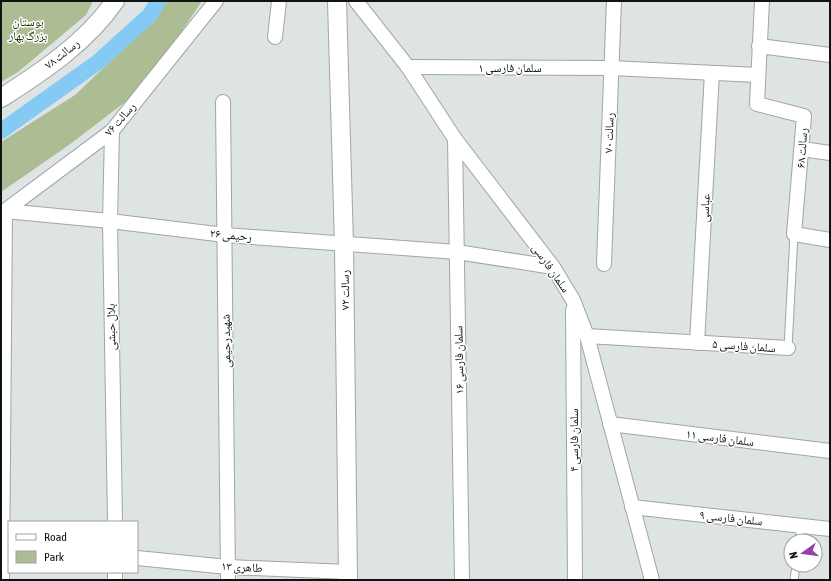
<svg xmlns="http://www.w3.org/2000/svg" width="831" height="581" font-family="'Asap Condensed','Noto Naskh Arabic',sans-serif">
	<style>
		.green { fill: #acbd93 }
		.lines { fill: none; stroke-linecap: round; stroke-linejoin: round }
		.canal { stroke: #84caf4; stroke-width: 16 }
		.service-casing { stroke: #9fa6a4; stroke-width: 9 }
		.minor-casing { stroke: #9fa6a4; stroke-width: 16 }
		.tertiary-casing { stroke: #9fa6a4; stroke-width: 20 }
		.service { stroke: #fff; stroke-width: 7 }
		.minor { stroke: #fff; stroke-width: 14 }
		.tertiary { stroke: #fff; stroke-width: 18 }
		.labels { text-anchor: middle; dominant-baseline: central; stroke-width: 3; stroke-linejoin: round; paint-order: stroke }
		.park-label { font-size: 12px; fill: #213000; stroke: #fff }
		.street-label { font-size: 12px; fill: #111313; stroke: #fff }
	</style>
	<rect width="100%" height="100%" fill="#dee4e3"/>
	<g class="green">
		<path d="M1,1H93L86,15L18,72L1,82Z"/>
		<path d="M166,1H202L161,62L133,96L69,145L1,192V142L75,95L156,18Z"/>
	</g>
	<g class="lines">
		<path class="canal" d="M1,131L98,62L150,15L158,1"/>
		<defs>
			<g id="service">
				<path d="M788,348L794,234"/>
				<path d="M799,541L801,525"/>
				<path d="M794,580L796,565"/>
			</g>
			<g id="minor">
				<path d="M356,1L408,67L455,139L553,267L573,300L587,336L652,580"/>
				<path d="M762,1L757,104L804,116L794,234L830,240"/>
				<path d="M275,37L279,1"/>
				<path d="M759,46L830,55"/>
				<path d="M408,67L611,68L758,75"/>
				<path d="M223,102L228,580"/>
				<path d="M112,131L110,221L115,522"/>
				<path d="M455,139L462,580"/>
				<path d="M802,149L830,153"/>
				<path d="M5,211L110,221L225,235L457,252L553,267"/>
				<path d="M2,213L112,131L216,1"/>
				<path d="M604,264L614,1"/>
				<path d="M573,310L575,580"/>
				<path d="M587,336L788,348"/>
				<path d="M697,343L712,73"/>
				<path d="M610,424L830,451"/>
				<path d="M632,507L830,529"/>
				<path d="M137,558L228,567L348,572"/>
				<path d="M2,580L5,211"/>
				<path d="M115,580V572"/>
			</g>
			<g id="tertiary">
				<path d="M337,1L344,244L348,580"/>
				<path d="M1,98C42,72 87,42 115,1"/>
			</g>
		</defs>
		<use href="#service" class="service-casing"/>
		<use href="#minor" class="minor-casing"/>
		<use href="#tertiary" class="tertiary-casing"/>
		<use href="#service" class="service"/>
		<use href="#minor" class="minor"/>
		<use href="#tertiary" class="tertiary"/>
	</g>
	<g class="labels">
		<g class="park-label">
			<text x="28" y="22">بوستان<tspan x="28" dy="14">بزرگ بهار</tspan></text>
		</g>
		<g class="street-label">
			<text transform="translate(62 54) rotate(-38)">رسالت ۷۸</text>
			<text x="510" y="68">سلمان فارسی ۱</text>
			<text transform="translate(120 119) rotate(-48)">رسالت ۷۶</text>
			<text transform="translate(609 133) rotate(-88)">رسالت ۷۰</text>
			<text transform="translate(802 148) rotate(-86)">رسالت ۶۸</text>
			<text transform="translate(705 208) rotate(-87)">عباسی</text>
			<text transform="translate(231 235) rotate(5)">رحیمی ۲۶</text>
			<text transform="translate(551 268) rotate(55)">سلمان فارسی</text>
			<text transform="translate(345 290) rotate(-91)">رسالت ۷۲</text>
			<text transform="translate(111 327) rotate(-91)">بلال حبشی</text>
			<text transform="translate(226 341) rotate(-91)">شهید رحیمی</text>
			<text transform="translate(744 346) rotate(4)">سلمان فارسی ۵</text>
			<text transform="translate(459 360) rotate(-91)">سلمان فارسی ۱۶</text>
			<text transform="translate(720 438) rotate(7)">سلمان فارسی ۱۱</text>
			<text transform="translate(574 440) rotate(-90)">سلمان فارسی ۴</text>
			<text transform="translate(731 518) rotate(6)">سلمان فارسی ۹</text>
			<text transform="translate(242 567) rotate(3)">طاهری ۱۳</text>
		</g>
	</g>
	<rect width="831" height="581" fill="none" stroke="#111313" stroke-width="4"/>
	<rect x="8" y="521" width="130" height="52" fill="#ffffff" stroke="#a0a1a1"/>
	<rect x="16" y="534" width="20" height="6" fill="#ffffff" stroke="#a0a1a1"/>
	<text x="44" y="541" font-size="12" fill="#111313">Road</text>
	<rect x="16" y="551" width="20" height="12" fill="#acbd93" stroke="#a0a1a1"/>
	<text x="44" y="561" font-size="12" fill="#111313">Park</text>
	<g transform="translate(803 553) rotate(256)"><circle r="19" fill="#ffffff" stroke="#a0a1a1"/>
	<path d="M0-3L7 15L0 10L-7 15Z" fill="#963fac"/>
	<text y="-6" font-size="11" font-weight="bold" text-anchor="middle" fill="#111313">N</text>
	</g>
</svg>
